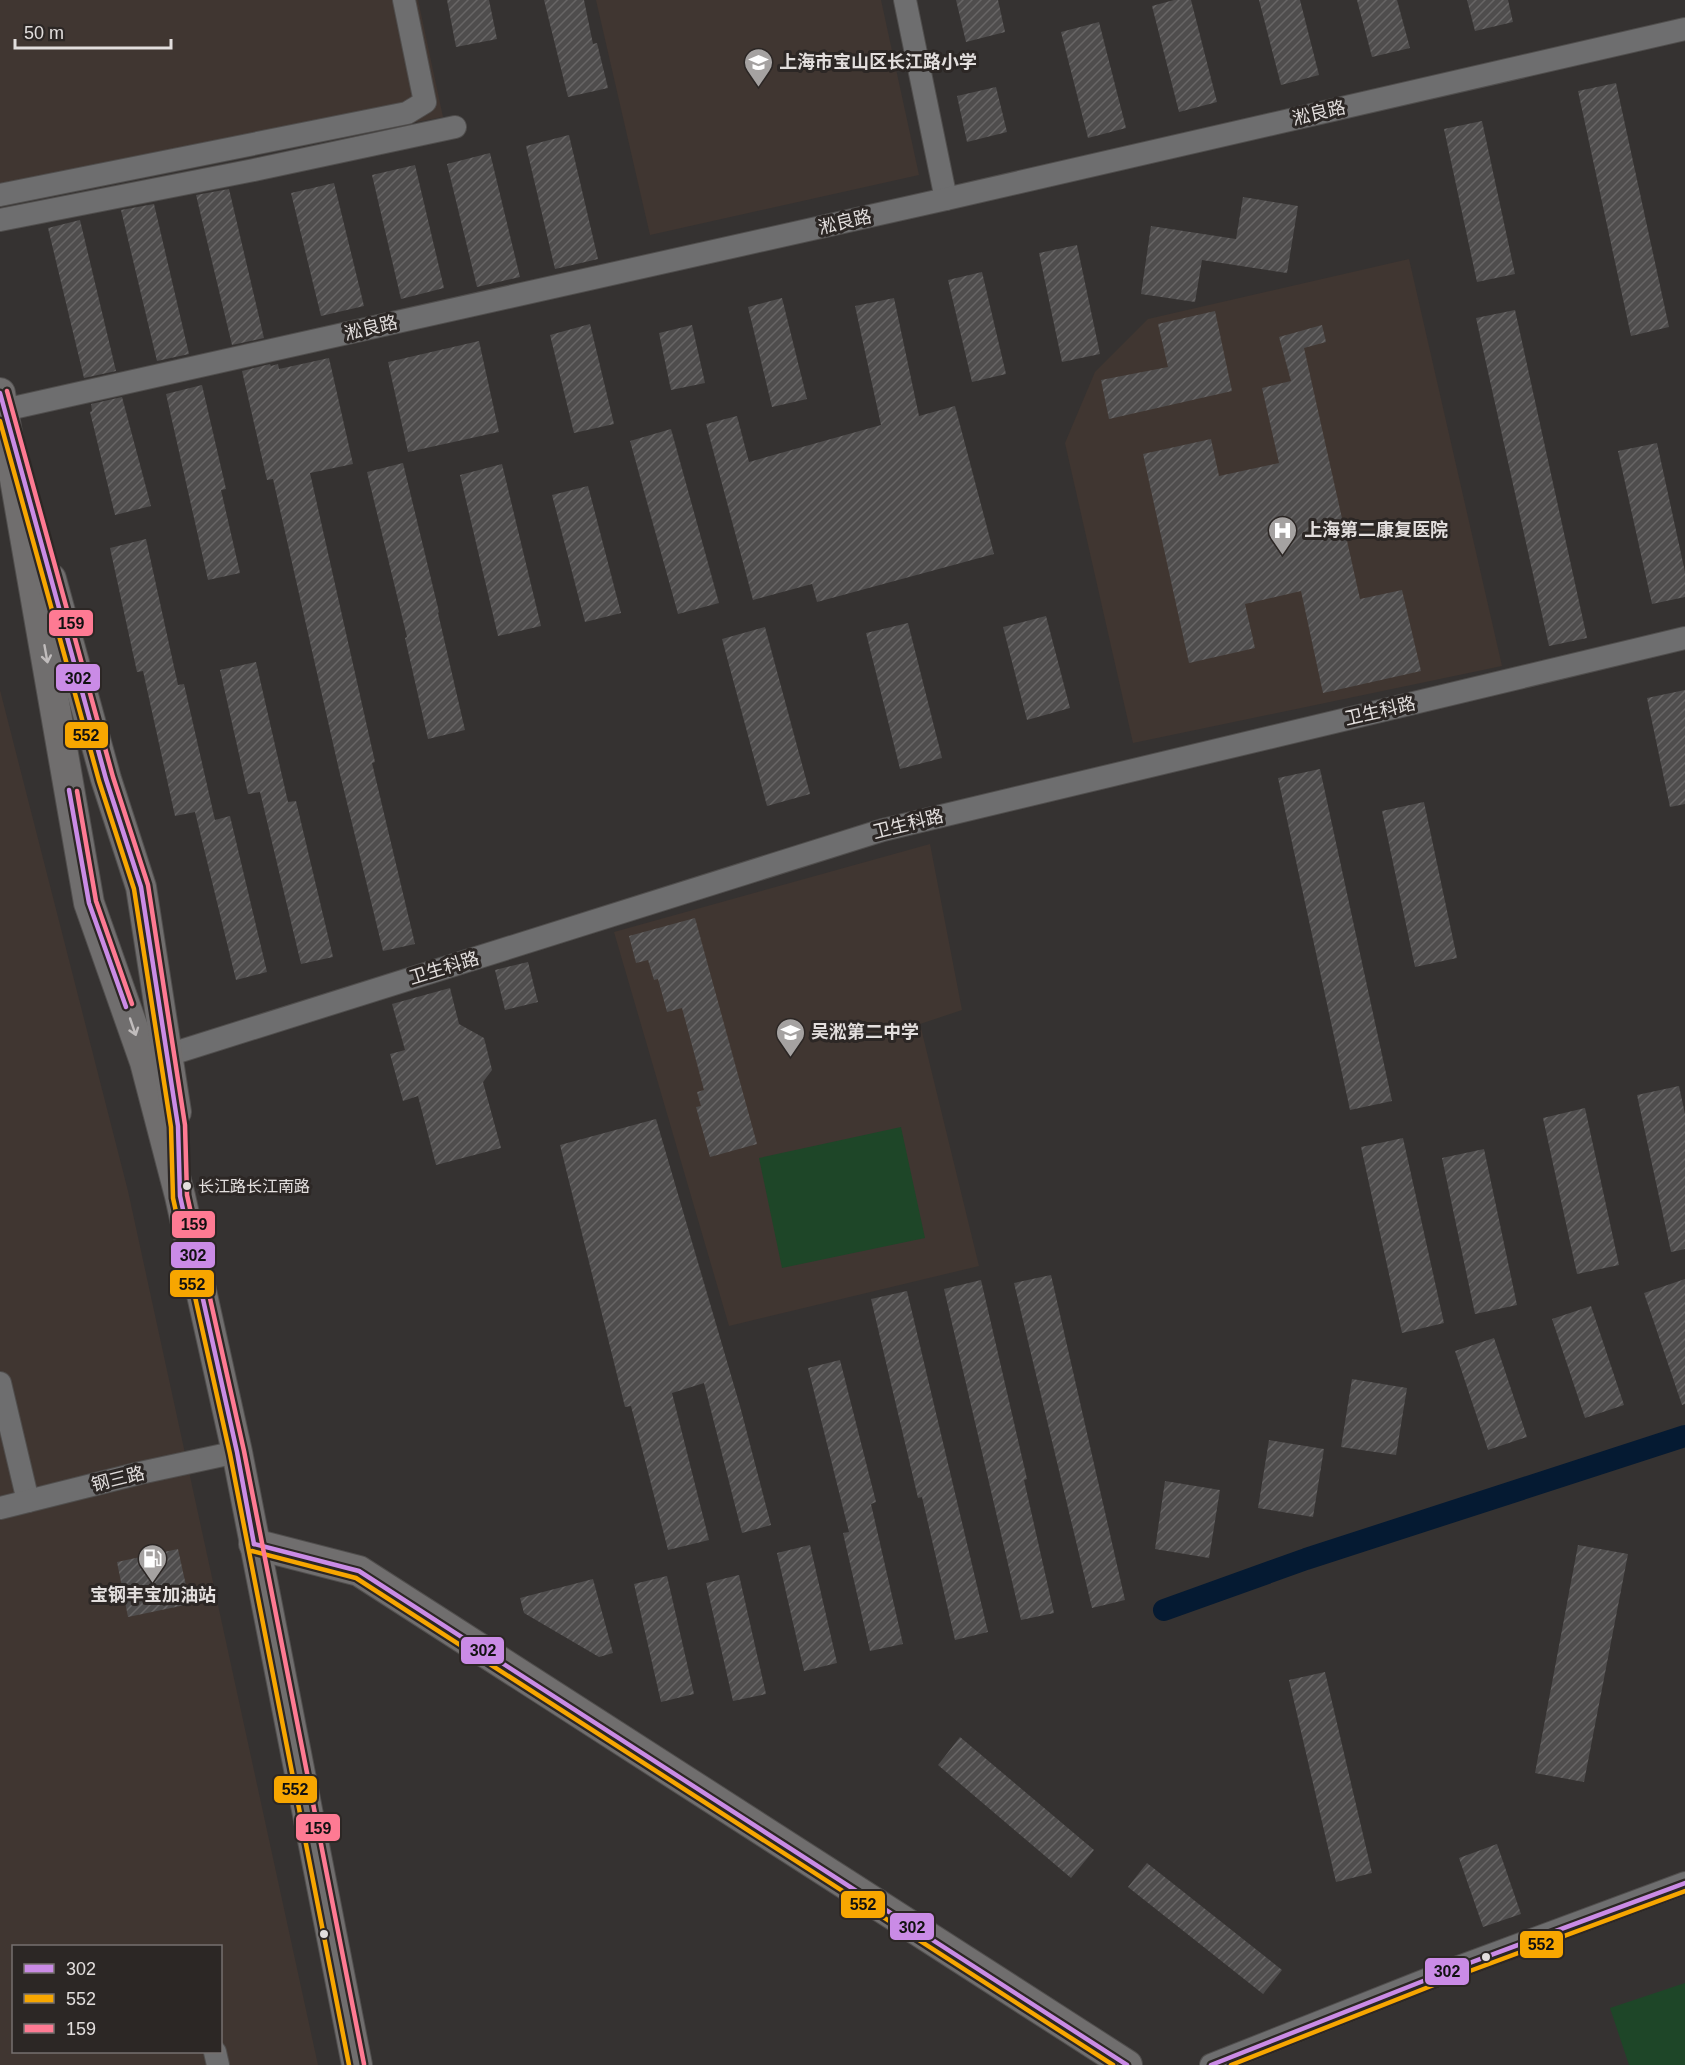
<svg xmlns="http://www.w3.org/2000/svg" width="1685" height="2065" font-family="Arial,'Noto Sans SC',sans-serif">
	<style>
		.built { fill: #403631; fill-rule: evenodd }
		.park { fill: #1e4628 }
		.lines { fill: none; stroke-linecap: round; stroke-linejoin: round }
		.canal { stroke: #051a32; stroke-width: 22 }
		.building { fill: url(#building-hatch) }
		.minor-casing { stroke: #504e4d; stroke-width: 24 }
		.major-casing { stroke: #504e4d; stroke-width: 32 }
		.minor { stroke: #6e6e6f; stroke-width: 22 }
		.major { stroke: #706e6e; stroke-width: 30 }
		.bus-1-casing { stroke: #2c2725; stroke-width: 9 }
		.bus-2-casing { stroke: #2c2725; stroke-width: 9 }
		.bus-3-casing { stroke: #2c2725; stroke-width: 9 }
		.bus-1 { stroke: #ca8be6; stroke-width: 4.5 }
		.bus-2 { stroke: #f7a600; stroke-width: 4.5 }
		.bus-3 { stroke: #fe7a93; stroke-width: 4.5 }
		.oneway { stroke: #c0bcbc }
		.bus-dot { fill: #e2dedd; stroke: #2c2725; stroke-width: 2 }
		.labels { text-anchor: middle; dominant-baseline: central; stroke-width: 6; stroke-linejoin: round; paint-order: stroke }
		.bus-label { font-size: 16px; fill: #e2dedd; stroke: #2c2725; text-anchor: start }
		.poi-label { font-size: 18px; font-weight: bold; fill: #e2dedd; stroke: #2c2725; text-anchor: start }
		.street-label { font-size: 18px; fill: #e2dedd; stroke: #2c2725 }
		.line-badge { stroke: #2c2725; stroke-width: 2 }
		.pale-badge-label { font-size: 16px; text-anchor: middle; font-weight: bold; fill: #111 }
	</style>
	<defs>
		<pattern id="building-hatch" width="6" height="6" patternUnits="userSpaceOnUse" patternTransform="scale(1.5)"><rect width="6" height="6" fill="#4f4d4d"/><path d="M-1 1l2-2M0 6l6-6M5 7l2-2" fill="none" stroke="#686666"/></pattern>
	</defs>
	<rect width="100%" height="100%" fill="#353231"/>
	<g class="built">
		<path d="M0,0H418L443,117L0,201Z"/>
		<path d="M596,0H881L919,175L650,235Z"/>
		<path d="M1409,259L1502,666L1133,743L1065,443L1095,372L1148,319Z"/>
		<path d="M0,690L128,1191L318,2065H0ZM14,1946H220V2052H14Z"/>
		<path d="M930,844L962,1010L920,1024L979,1266L729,1326L614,932Z"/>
	</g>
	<g class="park">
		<path d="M901,1127L925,1238L782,1268L759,1158Z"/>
		<path d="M1685,1983V2065H1629L1610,2008Z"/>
	</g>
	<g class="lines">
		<path class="canal" d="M1164,1610L1306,1559L1685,1436"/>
	</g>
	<g class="building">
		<path d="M447,0H489L497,39L456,47Z"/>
		<path d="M544,0H584L593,44L597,43L608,88L568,97Z"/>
		<path d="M956,0H998L1005,32L966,42Z"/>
		<path d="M1174,0H1191L1217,102L1179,112L1152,6Z"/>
		<path d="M1259,0H1300L1319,75L1281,85Z"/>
		<path d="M1357,0H1397L1410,48L1372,57Z"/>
		<path d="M1467,0H1508L1513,22L1475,31Z"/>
		<path d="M1099,22L1126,128L1088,138L1061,32Z"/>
		<path d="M1616,83L1669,327L1631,336L1578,91Z"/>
		<path d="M996,87L1007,132L967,142L957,96Z"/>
		<path d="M1482,121L1515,274L1477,282L1444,129Z"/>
		<path d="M569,135L598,259L555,269L526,146Z"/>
		<path d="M490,153L520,277L477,287L447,164Z"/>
		<path d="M415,165L444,288L401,299L372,175Z"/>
		<path d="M334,183L364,306L321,316L291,193Z"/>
		<path d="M229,189L264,338L232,345L196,195Z"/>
		<path d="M1243,197L1298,206L1287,273L1202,260L1195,302L1141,294L1151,226L1236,239Z"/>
		<path d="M154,204L189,354L157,361L121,210Z"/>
		<path d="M80,220L116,371L84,378L48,228Z"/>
		<path d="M1077,245L1100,354L1062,362L1039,253Z"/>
		<path d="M982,272L1006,374L972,382L948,280Z"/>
		<path d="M782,298L807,399L772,407L748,307Z"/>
		<path d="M894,298L919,416L955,406L994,554L817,602L812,584L753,600L706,424L737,416L749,462L881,425L855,306Z"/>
		<path d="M1515,310L1587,638L1549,646L1476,318Z"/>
		<path d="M1215,311L1232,391L1109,419L1101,380L1168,367L1158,324Z"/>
		<path d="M590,324L614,424L574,433L550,335Z"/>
		<path d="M692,325L705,383L671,390L659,333Z"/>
		<path d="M1322,325L1326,342L1304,348L1360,599L1402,590L1421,671L1323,693L1301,591L1245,604L1255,648L1189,663L1143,454L1211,439L1219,476L1279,463L1262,388L1291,381L1279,337Z"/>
		<path d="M479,341L499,432L408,452L388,362Z"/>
		<path d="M329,358L353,464L310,473L375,762L372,763L415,944L383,951L339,770L273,479L267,480L242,371L270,364L271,366L278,364L279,369Z"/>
		<path d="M202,385L226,489L221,490L240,573L208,580L166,394Z"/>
		<path d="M122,397L151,506L115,515L90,412L92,411L91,404Z"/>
		<path d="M671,429L719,603L678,614L630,441Z"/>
		<path d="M1657,443L1685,572V597L1652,604L1618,451Z"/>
		<path d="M403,463L439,612L438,613L465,730L428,739L405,638L407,637L367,472Z"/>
		<path d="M502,464L541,626L498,636L460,475Z"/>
		<path d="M588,486L621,613L585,622L552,495Z"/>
		<path d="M146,539L178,685L184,684L215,820L230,816L267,972L236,980L195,812L175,816L143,671L137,672L110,548Z"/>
		<path d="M1046,616L1070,708L1027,720L1003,627Z"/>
		<path d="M908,623L942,758L900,769L866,633Z"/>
		<path d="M765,627L810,794L767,806L722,639Z"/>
		<path d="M256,662L288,802L296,801L333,957L301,964L260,792L248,794L220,670Z"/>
		<path d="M1685,690V804L1670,807L1647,698Z"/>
		<path d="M1320,769L1392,1101L1350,1110L1278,778Z"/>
		<path d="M1424,802L1457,958L1415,967L1382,811Z"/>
		<path d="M695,918L757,1144L710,1157L696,1107L701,1106L697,1092L704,1090L682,1008L667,1012L658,979L654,980L648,960L636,963L629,936Z"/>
		<path d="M528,962L538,1002L505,1010L495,970Z"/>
		<path d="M450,988L459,1024L484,1038L492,1070L483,1082L501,1148L436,1165L418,1096L403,1101L390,1054L405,1050L392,1004Z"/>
		<path d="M1679,1086L1685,1114V1249L1671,1252L1637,1095Z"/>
		<path d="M1585,1108L1619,1265L1577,1274L1543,1118Z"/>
		<path d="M656,1119L740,1406L771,1525L742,1533L704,1383L672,1393L709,1540L668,1550L631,1406L625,1407L560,1145Z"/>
		<path d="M1403,1138L1444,1323L1402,1333L1361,1147Z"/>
		<path d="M1484,1149L1517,1305L1475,1314L1442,1158Z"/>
		<path d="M1051,1275L1125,1600L1092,1608L1014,1283Z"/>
		<path d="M1685,1279V1404L1682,1405L1644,1293Z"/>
		<path d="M981,1280L1027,1479L1024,1480L1054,1613L1021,1620L944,1289Z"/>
		<path d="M907,1291L988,1632L955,1640L922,1497L918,1498L871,1299Z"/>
		<path d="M1591,1306L1624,1405L1585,1418L1552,1319Z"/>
		<path d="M1494,1338L1527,1437L1488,1450L1455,1351Z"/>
		<path d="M840,1360L876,1502L871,1504L903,1644L870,1651L843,1533L849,1532L808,1368Z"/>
		<path d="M1352,1379L1407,1388L1396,1455L1341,1447Z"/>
		<path d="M1269,1440L1324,1449L1313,1517L1258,1508Z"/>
		<path d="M1165,1481L1220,1490L1209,1558L1155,1549Z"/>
		<path d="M810,1545L837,1663L804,1671L777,1553Z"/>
		<path d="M1578,1545L1628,1554L1584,1782L1535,1773Z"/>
		<path d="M178,1549L190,1604L128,1617L117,1562Z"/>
		<path d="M739,1575L766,1694L733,1701L706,1583Z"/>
		<path d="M667,1576L694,1694L661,1702L634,1584Z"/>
		<path d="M593,1579L613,1653L599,1657L524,1613L520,1598Z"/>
		<path d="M1325,1672L1372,1873L1336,1882L1289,1680Z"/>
		<path d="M960,1737L1094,1850L1071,1878L938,1765Z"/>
		<path d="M1497,1844L1521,1914L1483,1927L1459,1858Z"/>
		<path d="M1147,1863L1282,1970L1263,1994L1128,1887Z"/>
	</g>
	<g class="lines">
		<defs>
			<g id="minor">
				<path d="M905,0L946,199"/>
				<path d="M0,195L407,113L425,102L404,0"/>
				<path d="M0,220L254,170L455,127"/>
				<path d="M4,410L946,199L1685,29"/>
				<path d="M152,1060L883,830L1685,638"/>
				<path d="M0,1383L28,1501"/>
				<path d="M0,1508L140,1473L237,1452"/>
				<path d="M215,2052L218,2065"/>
				<path d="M1211,2065L1456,1968L1685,1883"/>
			</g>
			<g id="major">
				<path d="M0,393L89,903L145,1062L180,1196L237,1452L357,2065"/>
				<path d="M51,579L106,779L141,887L176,1112"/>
				<path d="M254,1544L359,1571L1127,2065"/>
			</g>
		</defs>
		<use href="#minor" class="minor-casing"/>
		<use href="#major" class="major-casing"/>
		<use href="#minor" class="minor"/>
		<use href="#major" class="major"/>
		<defs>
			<g id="bus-1">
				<path d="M0,393L106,779L141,887L178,1126L180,1196L237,1452L254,1544"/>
				<path d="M69,790L89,903L126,1007"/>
				<path d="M254,1544L359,1571L1127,2065"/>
				<path d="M1211,2065L1456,1968L1685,1883"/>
			</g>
			<g id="bus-2">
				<path d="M0,421L99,781L134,889L171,1127L173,1198L230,1454L349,2065"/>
				<path d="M252,1551L356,1578L1113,2065"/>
				<path d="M1231,2065L1459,1975L1685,1891"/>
			</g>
			<g id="bus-3">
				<path d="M7,391L113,777L148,885L185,1125L187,1195L244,1451L364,2064"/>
				<path d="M77,791L96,901L132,1004"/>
			</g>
		</defs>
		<use href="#bus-1" class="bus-1-casing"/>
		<use href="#bus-2" class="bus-2-casing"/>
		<use href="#bus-3" class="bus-3-casing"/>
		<use href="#bus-1" class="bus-1"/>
		<use href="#bus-2" class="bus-2"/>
		<use href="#bus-3" class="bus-3"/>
	</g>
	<defs><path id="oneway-shaft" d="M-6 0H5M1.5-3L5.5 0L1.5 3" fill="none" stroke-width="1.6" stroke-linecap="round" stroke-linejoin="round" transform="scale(1.5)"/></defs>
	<g class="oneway">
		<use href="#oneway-shaft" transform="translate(46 654) rotate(80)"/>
		<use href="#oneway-shaft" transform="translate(133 1027) rotate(71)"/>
	</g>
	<defs>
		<symbol id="school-pin" viewBox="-11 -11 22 30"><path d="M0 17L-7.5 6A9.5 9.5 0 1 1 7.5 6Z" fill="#a5a2a1" stroke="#2c2725"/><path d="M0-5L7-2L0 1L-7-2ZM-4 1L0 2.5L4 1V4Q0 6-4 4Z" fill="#fff"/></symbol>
		<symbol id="hospital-pin" viewBox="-11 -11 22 30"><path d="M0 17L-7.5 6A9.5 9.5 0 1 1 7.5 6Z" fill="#a5a2a1" stroke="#2c2725"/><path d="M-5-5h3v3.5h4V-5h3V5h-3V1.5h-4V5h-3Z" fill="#fff"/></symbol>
		<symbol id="fuel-pin" viewBox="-11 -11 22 30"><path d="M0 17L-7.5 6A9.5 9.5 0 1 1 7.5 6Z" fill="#a5a2a1" stroke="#2c2725"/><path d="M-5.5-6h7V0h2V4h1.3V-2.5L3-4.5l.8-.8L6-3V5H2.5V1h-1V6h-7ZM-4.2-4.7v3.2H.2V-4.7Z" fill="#fff"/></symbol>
	</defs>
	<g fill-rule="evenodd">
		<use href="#school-pin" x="742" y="46" width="33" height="45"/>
		<use href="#hospital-pin" x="1266" y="514" width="33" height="45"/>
		<use href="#school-pin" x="774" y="1016" width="33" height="45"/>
		<use href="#fuel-pin" x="136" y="1542" width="33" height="45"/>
	</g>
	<g class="bus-dot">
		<circle cx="187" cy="1186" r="5"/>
		<circle cx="324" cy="1934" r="5"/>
		<circle cx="1486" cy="1957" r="5"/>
	</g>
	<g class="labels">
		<g class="bus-label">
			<text x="198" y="1186">长江路长江南路</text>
		</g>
		<g class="poi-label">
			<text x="779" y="62">上海市宝山区长江路小学</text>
			<text x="1304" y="530">上海第二康复医院</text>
			<text x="811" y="1032">吴淞第二中学</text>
			<text x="153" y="1595" text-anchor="middle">宝钢丰宝加油站</text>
		</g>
		<g class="street-label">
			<text transform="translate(1319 113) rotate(-13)">淞良路</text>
			<text transform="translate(845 222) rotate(-13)">淞良路</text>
			<text transform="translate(371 328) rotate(-13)">淞良路</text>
			<text transform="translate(1380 711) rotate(-13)">卫生科路</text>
			<text transform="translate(908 824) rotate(-14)">卫生科路</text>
			<text transform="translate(444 968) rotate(-17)">卫生科路</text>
			<text transform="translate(118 1479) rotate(-14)">钢三路</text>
		</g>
	</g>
	<g class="line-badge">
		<rect x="48" y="609" width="46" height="28" rx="6" fill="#fe7a93"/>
		<rect x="55" y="663" width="46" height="29" rx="6" fill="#ca8be6"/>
		<rect x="64" y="721" width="45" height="28" rx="6" fill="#f7a600"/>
		<rect x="171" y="1210" width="45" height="29" rx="6" fill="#fe7a93"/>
		<rect x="170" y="1241" width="46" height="28" rx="6" fill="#ca8be6"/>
		<rect x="169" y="1269" width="46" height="29" rx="6" fill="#f7a600"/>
		<rect x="460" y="1636" width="45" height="29" rx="6" fill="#ca8be6"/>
		<rect x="273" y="1775" width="45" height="29" rx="6" fill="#f7a600"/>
		<rect x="295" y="1813" width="46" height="29" rx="6" fill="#fe7a93"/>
		<rect x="840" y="1890" width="46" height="29" rx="6" fill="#f7a600"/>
		<rect x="889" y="1912" width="46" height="29" rx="6" fill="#ca8be6"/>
		<rect x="1519" y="1930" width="45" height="29" rx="6" fill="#f7a600"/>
		<rect x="1424" y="1957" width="46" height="29" rx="6" fill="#ca8be6"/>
	</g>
	<g class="pale-badge-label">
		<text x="71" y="629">159</text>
		<text x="78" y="684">302</text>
		<text x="86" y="741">552</text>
		<text x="194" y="1230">159</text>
		<text x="193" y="1261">302</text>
		<text x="192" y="1290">552</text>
		<text x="483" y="1656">302</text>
		<text x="295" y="1795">552</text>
		<text x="318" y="1834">159</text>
		<text x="863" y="1910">552</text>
		<text x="912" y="1933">302</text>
		<text x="1541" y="1950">552</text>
		<text x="1447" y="1977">302</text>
	</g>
	<rect x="12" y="1945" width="210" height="108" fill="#2c2725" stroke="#75706f" stroke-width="1.5"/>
	<rect x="24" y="1964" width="30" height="9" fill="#ca8be6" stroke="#75706f" stroke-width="1.5"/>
	<text x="66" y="1975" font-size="18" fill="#e2dedd">302</text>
	<rect x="24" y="1994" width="30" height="9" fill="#f7a600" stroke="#75706f" stroke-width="1.5"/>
	<text x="66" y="2005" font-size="18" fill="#e2dedd">552</text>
	<rect x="24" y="2024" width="30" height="9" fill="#fe7a93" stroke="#75706f" stroke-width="1.5"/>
	<text x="66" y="2035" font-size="18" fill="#e2dedd">159</text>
	<path d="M15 39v9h156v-9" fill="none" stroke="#e2dedd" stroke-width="3"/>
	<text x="24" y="39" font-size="18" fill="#e2dedd" stroke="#2c2725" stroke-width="4.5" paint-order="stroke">50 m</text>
</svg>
